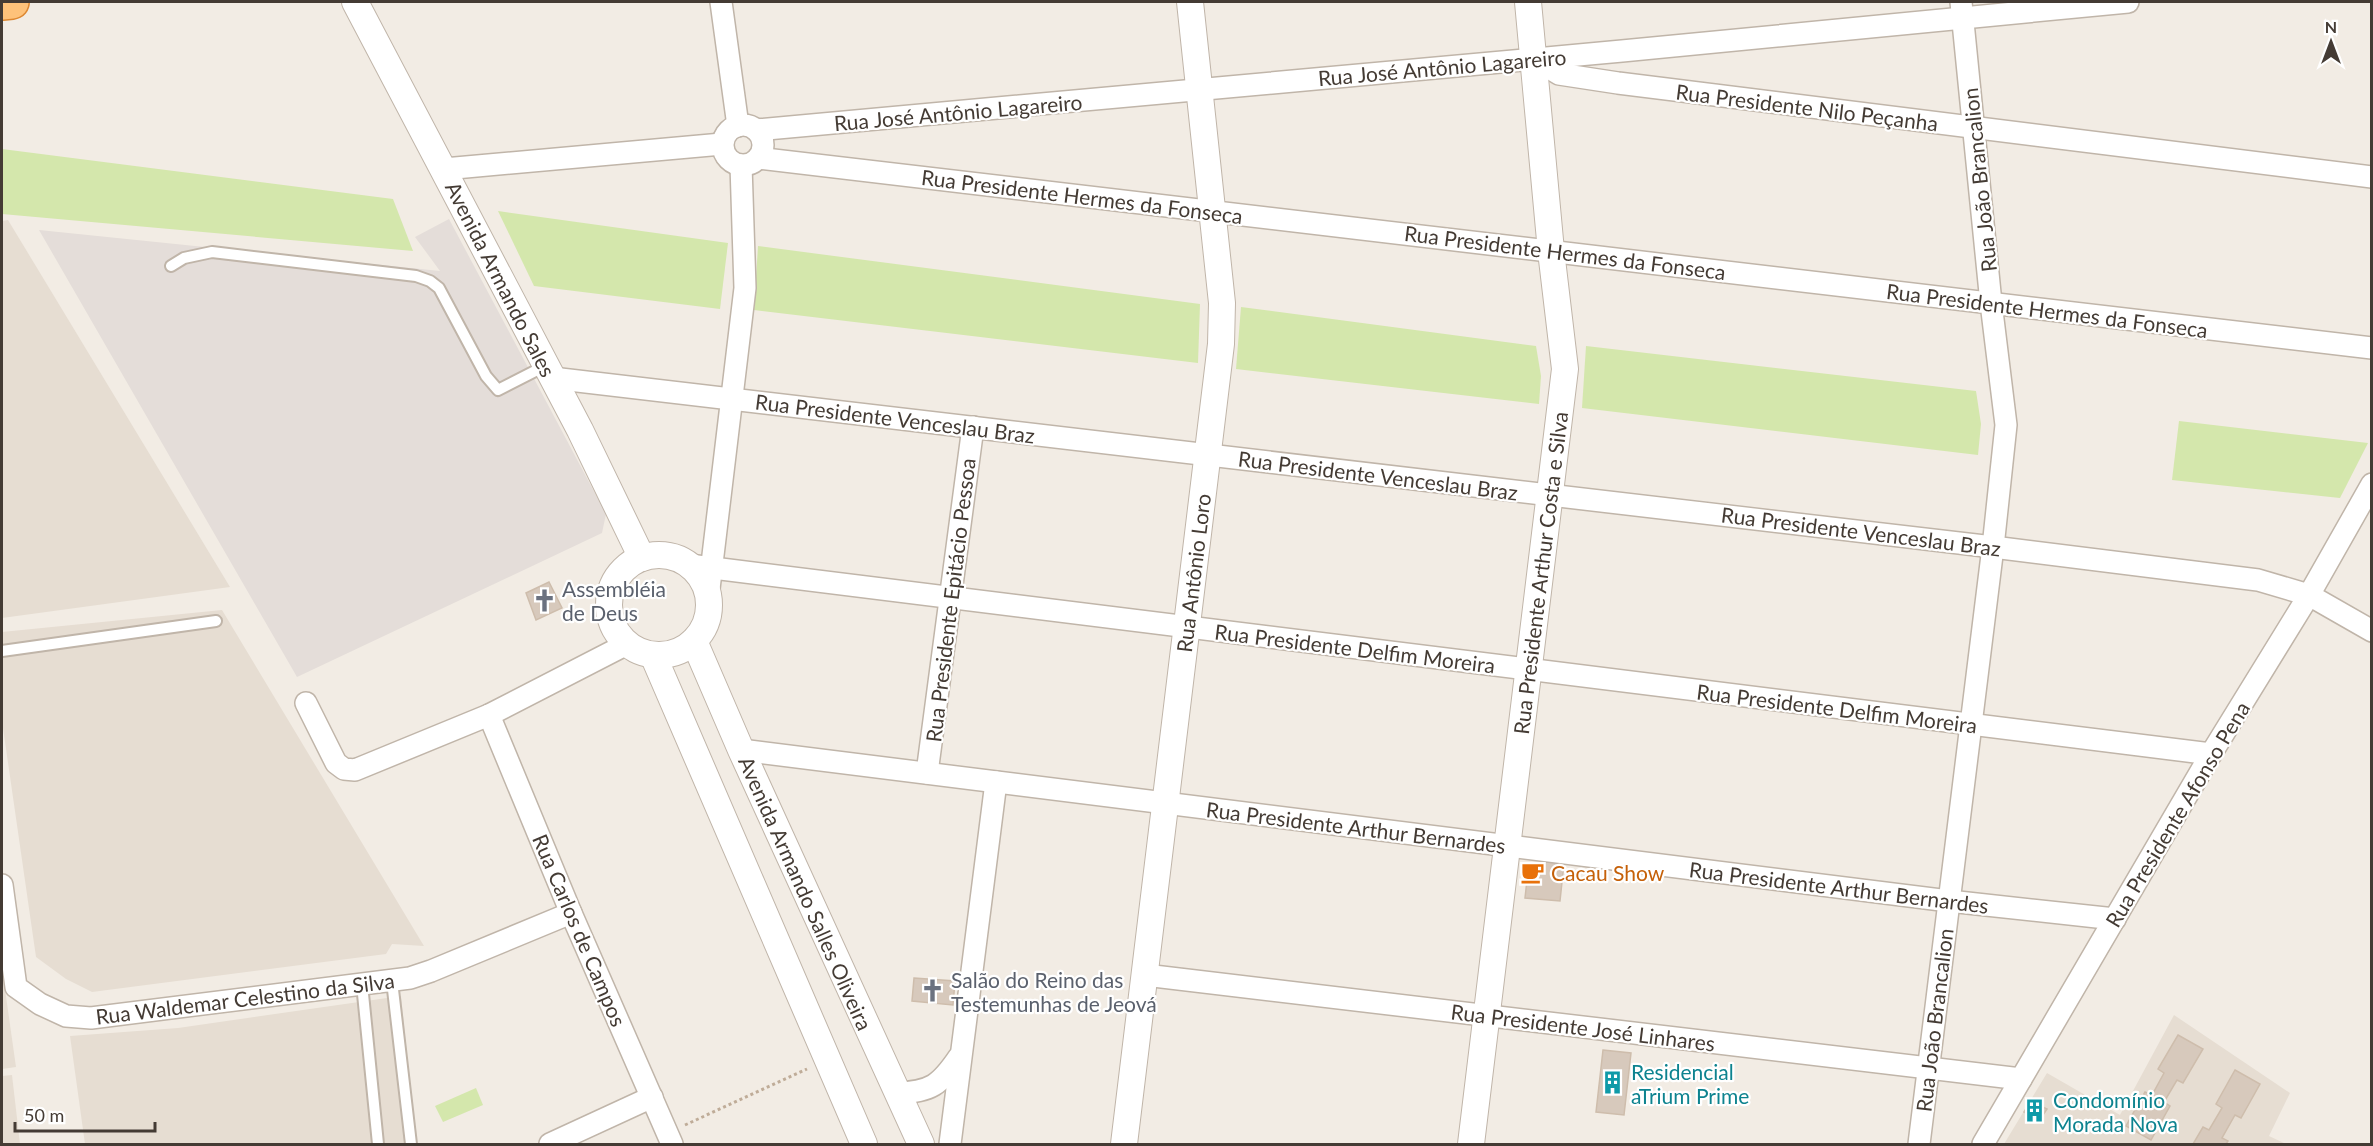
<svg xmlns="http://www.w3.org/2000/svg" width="2373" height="1146" font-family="Lato,sans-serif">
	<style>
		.residential { fill: #e6ddd2 }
		.industrial { fill: #e4ddd9 }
		.green { fill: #d4e7ac }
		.building { fill: #d7c9bc; stroke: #cebdac; stroke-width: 1.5 }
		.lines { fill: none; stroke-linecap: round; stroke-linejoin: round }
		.service-casing { stroke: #c0b5a9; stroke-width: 14 }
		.minor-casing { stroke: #c0b5a9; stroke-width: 24 }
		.tertiary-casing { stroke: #c0b5a9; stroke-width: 28 }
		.trunk-casing { stroke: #dd8832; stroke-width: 36 }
		.path { stroke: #bfac98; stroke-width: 3; stroke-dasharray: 3 3; stroke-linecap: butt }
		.service { stroke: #fff; stroke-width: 10 }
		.minor { stroke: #fff; stroke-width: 21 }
		.tertiary { stroke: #fff; stroke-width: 26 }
		.trunk { stroke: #fec27a; stroke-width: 33 }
		.labels { text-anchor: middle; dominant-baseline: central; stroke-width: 4.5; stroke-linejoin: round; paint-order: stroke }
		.street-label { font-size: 21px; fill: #443b34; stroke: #fff }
		.worship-label { font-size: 21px; fill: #5b616d; stroke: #fff; text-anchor: start }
		.food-label { font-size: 21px; fill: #c56008; stroke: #fff; text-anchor: start }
		.culture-label { font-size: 21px; fill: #0d838f; stroke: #fff; text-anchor: start }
	</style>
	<rect width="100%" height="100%" fill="#f2ece4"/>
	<g class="residential">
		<path d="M8,220L230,587L2,618V221Z"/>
		<path d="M222,610L424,946L392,944L386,954L92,992L66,979L36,957L2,721V632Z"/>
		<path d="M2,968L16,1067L2,1069Z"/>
		<path d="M401,996L416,1144H85L70,1036L178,1028Z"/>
		<path d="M2174,1015L2290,1093L2269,1136L2286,1144H2004L2047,1073L2120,1115Z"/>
		<path d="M12,1075L20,1144H2V1076Z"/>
	</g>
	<path class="industrial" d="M449,219L606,514L602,533L297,677L39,230L440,271L415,237Z"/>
	<g class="green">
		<path d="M2,149L393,199L413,251L2,214Z"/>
		<path d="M498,211L728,243L720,309L534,286Z"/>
		<path d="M758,246L1200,304L1198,363L754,310Z"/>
		<path d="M1241,307L1536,346L1541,376L1539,404L1236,369Z"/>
		<path d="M1586,346L1976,391L1981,424L1978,455L1582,408Z"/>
		<path d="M2179,421L2368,443L2340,498L2172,480Z"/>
		<path d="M476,1088L483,1105L443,1122L435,1106Z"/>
	</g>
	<g class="building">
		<path d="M549,582L562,608L536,620L526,593Z"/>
		<path d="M1545,862L1564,863L1560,901L1525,898L1527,880L1523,874L1534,865Z"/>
		<path d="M914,978L955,981L953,1005L912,1001Z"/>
		<path d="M2178,1035L2203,1049L2183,1083L2177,1080L2164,1102L2170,1106L2151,1140L2126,1126L2145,1092L2152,1095L2164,1073L2158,1069Z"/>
		<path d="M1603,1050L1631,1053L1624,1115L1596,1112Z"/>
		<path d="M2235,1070L2260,1084L2241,1118L2235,1115L2222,1138L2228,1141L2226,1144H2193L2203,1127L2209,1130L2222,1108L2216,1104Z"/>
		<path d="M2031,1101L2047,1109L2039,1121L2024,1112Z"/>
	</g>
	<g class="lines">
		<defs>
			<g id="service">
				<path d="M171,266L184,258L212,252L416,276L430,281L439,288L486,376L498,390L545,366"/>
				<path d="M2,651L216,621"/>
				<path d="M392,981L411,1144"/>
				<path d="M362,984L378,1144"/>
			</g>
			<g id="minor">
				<path d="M721,2L738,126"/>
				<path d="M1534,59L1559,74L1618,83L2372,177"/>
				<circle cx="743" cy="145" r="20"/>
				<path d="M756,130L1622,51L2128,2"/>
				<path d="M758,158L2372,348"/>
				<path d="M444,169L722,144"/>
				<path d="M552,378L1993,547L2258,580L2309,595L2372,631"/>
				<path d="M689,565L2211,754"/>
				<path d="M708,597L745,288L741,165"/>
				<path d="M306,703L336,763L344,769L355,770L489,715L627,644"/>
				<path d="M489,715L571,913L672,1144"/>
				<path d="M741,750L1949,901L2115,919"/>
				<path d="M927,773L973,427"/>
				<path d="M2,885L16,987L40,1004L66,1016L91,1018L410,978L431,971L571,913"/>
				<path d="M1145,975L2021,1079"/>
				<path d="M897,1093C931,1092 940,1085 959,1057"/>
				<path d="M550,1144L652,1097"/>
				<path d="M950,1144L996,782"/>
				<path d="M1919,1144L1993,547L2006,425L1991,303L1961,2"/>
				<path d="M1983,1144L2211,754L2309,595L2372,484"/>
			</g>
			<g id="tertiary">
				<path d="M355,2L580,430L642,558"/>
				<circle cx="659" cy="605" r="50"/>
				<path d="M694,641L741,750L921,1144"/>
				<path d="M653,655L864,1144"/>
				<path d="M1124,1144L1221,344L1222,303L1190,2"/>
				<path d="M1471,1144L1565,369L1551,251L1528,2"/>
			</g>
			<path id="trunk" d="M2,3L12,2"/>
		</defs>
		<use href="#service" class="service-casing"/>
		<use href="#minor" class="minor-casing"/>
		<use href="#tertiary" class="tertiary-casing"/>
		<use href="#trunk" class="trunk-casing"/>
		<path class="path" d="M685,1125L807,1069"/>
		<use href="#service" class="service"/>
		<use href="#minor" class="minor"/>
		<use href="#tertiary" class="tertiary"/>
		<use href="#trunk" class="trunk"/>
	</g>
	<defs>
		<symbol id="church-bare" viewBox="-9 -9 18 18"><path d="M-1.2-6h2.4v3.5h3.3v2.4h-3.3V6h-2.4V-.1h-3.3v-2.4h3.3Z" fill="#6b7280" stroke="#fff" stroke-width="2.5" paint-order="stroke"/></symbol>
		<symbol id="cafe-bare" viewBox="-9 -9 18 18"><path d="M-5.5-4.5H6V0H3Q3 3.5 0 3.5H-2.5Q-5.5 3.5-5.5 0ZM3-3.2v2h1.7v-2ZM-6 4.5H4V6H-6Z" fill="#e8710a" stroke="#fff" stroke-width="2.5" paint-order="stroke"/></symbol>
		<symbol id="building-bare" viewBox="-9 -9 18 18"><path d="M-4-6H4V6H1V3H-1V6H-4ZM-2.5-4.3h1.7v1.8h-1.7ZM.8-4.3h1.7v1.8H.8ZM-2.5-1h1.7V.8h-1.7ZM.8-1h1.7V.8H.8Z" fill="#0f9aa8" stroke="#fff" stroke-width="2.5" paint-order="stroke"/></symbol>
	</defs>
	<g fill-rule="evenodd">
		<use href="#church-bare" x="528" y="584" width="33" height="33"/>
		<use href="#cafe-bare" x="1516" y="856" width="33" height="33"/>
		<use href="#church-bare" x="916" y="974" width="33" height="33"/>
		<use href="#building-bare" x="1596" y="1066" width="33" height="33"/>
		<use href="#building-bare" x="2018" y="1094" width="33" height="33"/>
	</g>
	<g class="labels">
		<g class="street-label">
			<text transform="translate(1442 67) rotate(-5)">Rua José Antônio Lagareiro</text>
			<text transform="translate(1807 107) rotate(7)">Rua Presidente Nilo Peçanha</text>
			<text transform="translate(958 112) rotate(-5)">Rua José Antônio Lagareiro</text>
			<text transform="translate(1979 180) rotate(-96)">Rua João Brancalion</text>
			<text transform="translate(1082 196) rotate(7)">Rua Presidente Hermes da Fonseca</text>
			<text transform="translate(1565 252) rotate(7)">Rua Presidente Hermes da Fonseca</text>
			<text transform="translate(501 279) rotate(63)">Avenida Armando Sales</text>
			<text transform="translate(2047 310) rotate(7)">Rua Presidente Hermes da Fonseca</text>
			<text transform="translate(895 418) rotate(7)">Rua Presidente Venceslau Braz</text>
			<text transform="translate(1378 475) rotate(7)">Rua Presidente Venceslau Braz</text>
			<text transform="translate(1861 531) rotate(7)">Rua Presidente Venceslau Braz</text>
			<text transform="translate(1193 573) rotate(-83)">Rua Antônio Loro</text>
			<text transform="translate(1540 573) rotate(-83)">Rua Presidente Arthur Costa e Silva</text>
			<text transform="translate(950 600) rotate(-83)">Rua Presidente Epitácio Pessoa</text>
			<text transform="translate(1355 648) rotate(7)">Rua Presidente Delfim Moreira</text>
			<text transform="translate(1837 708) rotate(7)">Rua Presidente Delfim Moreira</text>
			<text transform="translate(2177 814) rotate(-59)">Rua Presidente Afonso Pena</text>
			<text transform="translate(1356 827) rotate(7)">Rua Presidente Arthur Bernardes</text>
			<text transform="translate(1839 887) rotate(7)">Rua Presidente Arthur Bernardes</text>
			<text transform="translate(806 893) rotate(66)">Avenida Armando Salles Oliveira</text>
			<text transform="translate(580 930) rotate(67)">Rua Carlos de Campos</text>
			<text transform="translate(245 998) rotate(-7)">Rua Waldemar Celestino da Silva</text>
			<text transform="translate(1934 1020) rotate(-83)">Rua João Brancalion</text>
			<text transform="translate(1583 1027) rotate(7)">Rua Presidente José Linhares</text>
		</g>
		<g class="worship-label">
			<text x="562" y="588">Assembléia<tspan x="562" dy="24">de Deus</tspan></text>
			<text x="951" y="979">Salão do Reino das<tspan x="951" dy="24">Testemunhas de Jeová</tspan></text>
		</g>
		<g class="food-label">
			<text x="1551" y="872">Cacau Show</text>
		</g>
		<g class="culture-label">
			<text x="1631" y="1071">Residencial<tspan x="1631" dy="24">aTrium Prime</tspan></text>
			<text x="2053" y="1099">Condomínio<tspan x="2053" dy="24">Morada Nova</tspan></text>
		</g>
	</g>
	<rect width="2373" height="1146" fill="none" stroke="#443b34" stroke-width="6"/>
	<g transform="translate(2331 42)" stroke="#ffffff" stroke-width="4.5" paint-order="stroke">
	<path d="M0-4.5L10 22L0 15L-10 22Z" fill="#443b34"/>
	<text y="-9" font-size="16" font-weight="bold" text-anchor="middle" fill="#443b34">N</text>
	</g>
	<path d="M15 1122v9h140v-9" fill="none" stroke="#443b34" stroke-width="3"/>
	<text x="24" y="1122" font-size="18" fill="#443b34" stroke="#ffffff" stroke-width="4.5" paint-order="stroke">50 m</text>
</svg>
